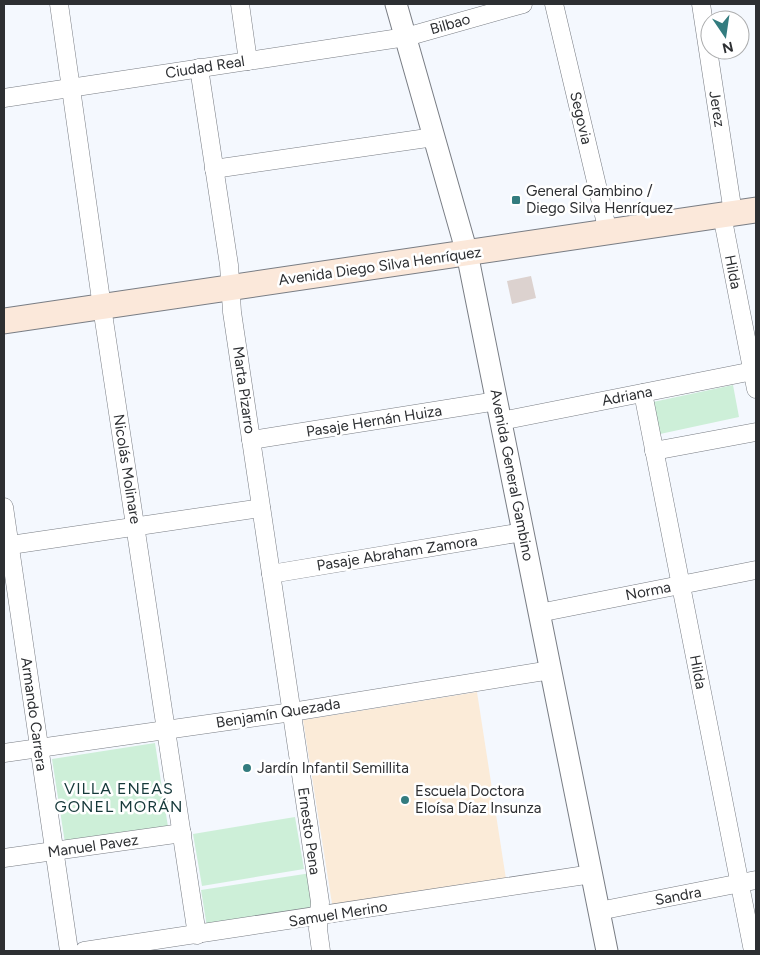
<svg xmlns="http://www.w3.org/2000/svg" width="760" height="955" font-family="Figtree,sans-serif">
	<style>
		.education { fill: #fbebd8 }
		.green { fill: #cdefd8 }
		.building { fill: #dcd2cf }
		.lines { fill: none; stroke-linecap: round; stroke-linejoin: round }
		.minor-casing { stroke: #797d84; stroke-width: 19 }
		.tertiary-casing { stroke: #797d84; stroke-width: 23 }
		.secondary-casing { stroke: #797d84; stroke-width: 27 }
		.minor { stroke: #fff; stroke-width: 18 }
		.tertiary { stroke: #fff; stroke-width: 21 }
		.secondary { stroke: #fbe8da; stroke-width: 25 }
		.poi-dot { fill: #337c7f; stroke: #fff; stroke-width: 2 }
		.labels { text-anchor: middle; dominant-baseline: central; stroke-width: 5; stroke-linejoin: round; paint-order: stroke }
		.street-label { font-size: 15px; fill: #2d2f32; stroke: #fff }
		.poi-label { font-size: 15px; fill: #2d2f32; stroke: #fff; text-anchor: start }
		.neighbourhood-label { font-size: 16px; letter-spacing: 1px; fill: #16393a; stroke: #fff }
	</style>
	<rect width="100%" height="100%" fill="#f4f8fe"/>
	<path class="education" d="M477,692L506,879L333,910L303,720Z"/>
	<g class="green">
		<path d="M733,385L739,417L660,434L653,402Z"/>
		<path d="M155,743L168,827L65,843L52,759Z"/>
		<path d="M295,817L304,869L202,886L193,834Z"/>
		<path d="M311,873L316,911L207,927L201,890Z"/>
	</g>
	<path class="building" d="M531,276L536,298L512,304L507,281Z"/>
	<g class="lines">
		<defs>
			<g id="minor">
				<path d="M59,4L102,307L197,935"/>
				<path d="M240,4L248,61"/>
				<path d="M554,4L608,232"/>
				<path d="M701,4L733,213"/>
				<path d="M199,68L229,265L232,312L320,902L318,929L321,951"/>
				<path d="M4,98L406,37L523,4"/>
				<path d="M214,169L434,137"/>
				<path d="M722,215L756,389"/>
				<path d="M643,393L753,951"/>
				<path d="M501,421L753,371"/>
				<path d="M251,440L497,401"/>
				<path d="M654,451L756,432"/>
				<path d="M4,507L69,951"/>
				<path d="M4,546L261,508"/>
				<path d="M271,574L523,532"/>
				<path d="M539,613L756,570"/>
				<path d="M4,753L292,712L551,670"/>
				<path d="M4,858L182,833"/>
				<path d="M599,911L756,880"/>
				<path d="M84,951L592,874"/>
			</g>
			<path id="tertiary" d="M396,4L467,253L607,951"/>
			<path id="secondary" d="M4,321L756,210"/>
		</defs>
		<use href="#minor" class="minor-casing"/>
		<use href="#tertiary" class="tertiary-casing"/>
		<use href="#secondary" class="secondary-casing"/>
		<use href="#minor" class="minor"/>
		<use href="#tertiary" class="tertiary"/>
		<use href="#secondary" class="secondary"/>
	</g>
	<g class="poi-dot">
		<rect x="511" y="195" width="10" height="10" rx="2.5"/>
		<circle cx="247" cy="768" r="5"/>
		<circle cx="405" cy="800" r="5"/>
	</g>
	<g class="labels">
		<g class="street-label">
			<text transform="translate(450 24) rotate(-16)">Bilbao</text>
			<text transform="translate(205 67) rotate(-9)">Ciudad Real</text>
			<text transform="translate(717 109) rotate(81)">Jerez</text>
			<text transform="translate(581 118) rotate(77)">Segovia</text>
			<text transform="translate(380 266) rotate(-8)">Avenida Diego Silva Henríquez</text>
			<text transform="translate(733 272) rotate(79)">Hilda</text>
			<text transform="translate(244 390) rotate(82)">Marta Pizarro</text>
			<text transform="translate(627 396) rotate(-11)">Adriana</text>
			<text transform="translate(374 421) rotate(-9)">Pasaje Hernán Huiza</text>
			<text transform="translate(127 469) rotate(81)">Nicolás Molinare</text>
			<text transform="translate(512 475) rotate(79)">Avenida General Gambino</text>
			<text transform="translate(397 553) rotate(-9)">Pasaje Abraham Zamora</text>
			<text transform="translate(648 591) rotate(-11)">Norma</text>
			<text transform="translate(698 672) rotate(79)">Hilda</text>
			<text transform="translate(278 713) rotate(-9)">Benjamín Quezada</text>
			<text transform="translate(34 714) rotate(82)">Armando Carrera</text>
			<text transform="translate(309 831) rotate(82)">Ernesto Pena</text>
			<text transform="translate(93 846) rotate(-8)">Manuel Pavez</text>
			<text transform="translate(678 896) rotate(-11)">Sandra</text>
			<text transform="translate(338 914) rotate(-9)">Samuel Merino</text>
		</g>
		<g class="poi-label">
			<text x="526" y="191">General Gambino /<tspan x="526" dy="17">Diego Silva Henríquez</tspan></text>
			<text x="257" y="768">Jardín Infantil Semillita</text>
			<text x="415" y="791">Escuela Doctora<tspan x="415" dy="17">Eloísa Díaz Insunza</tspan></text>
		</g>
		<g class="neighbourhood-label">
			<text x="119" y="788">VILLA ENEAS<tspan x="119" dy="18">GONEL MORÁN</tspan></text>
		</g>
	</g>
	<rect width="760" height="955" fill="none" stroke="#2d2f32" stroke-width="10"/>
	<g transform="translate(725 35) rotate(167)"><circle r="24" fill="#ffffff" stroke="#abacad"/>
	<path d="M0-4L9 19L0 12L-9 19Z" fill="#337c7f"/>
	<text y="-8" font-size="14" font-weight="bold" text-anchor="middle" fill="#2d2f32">N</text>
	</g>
</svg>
